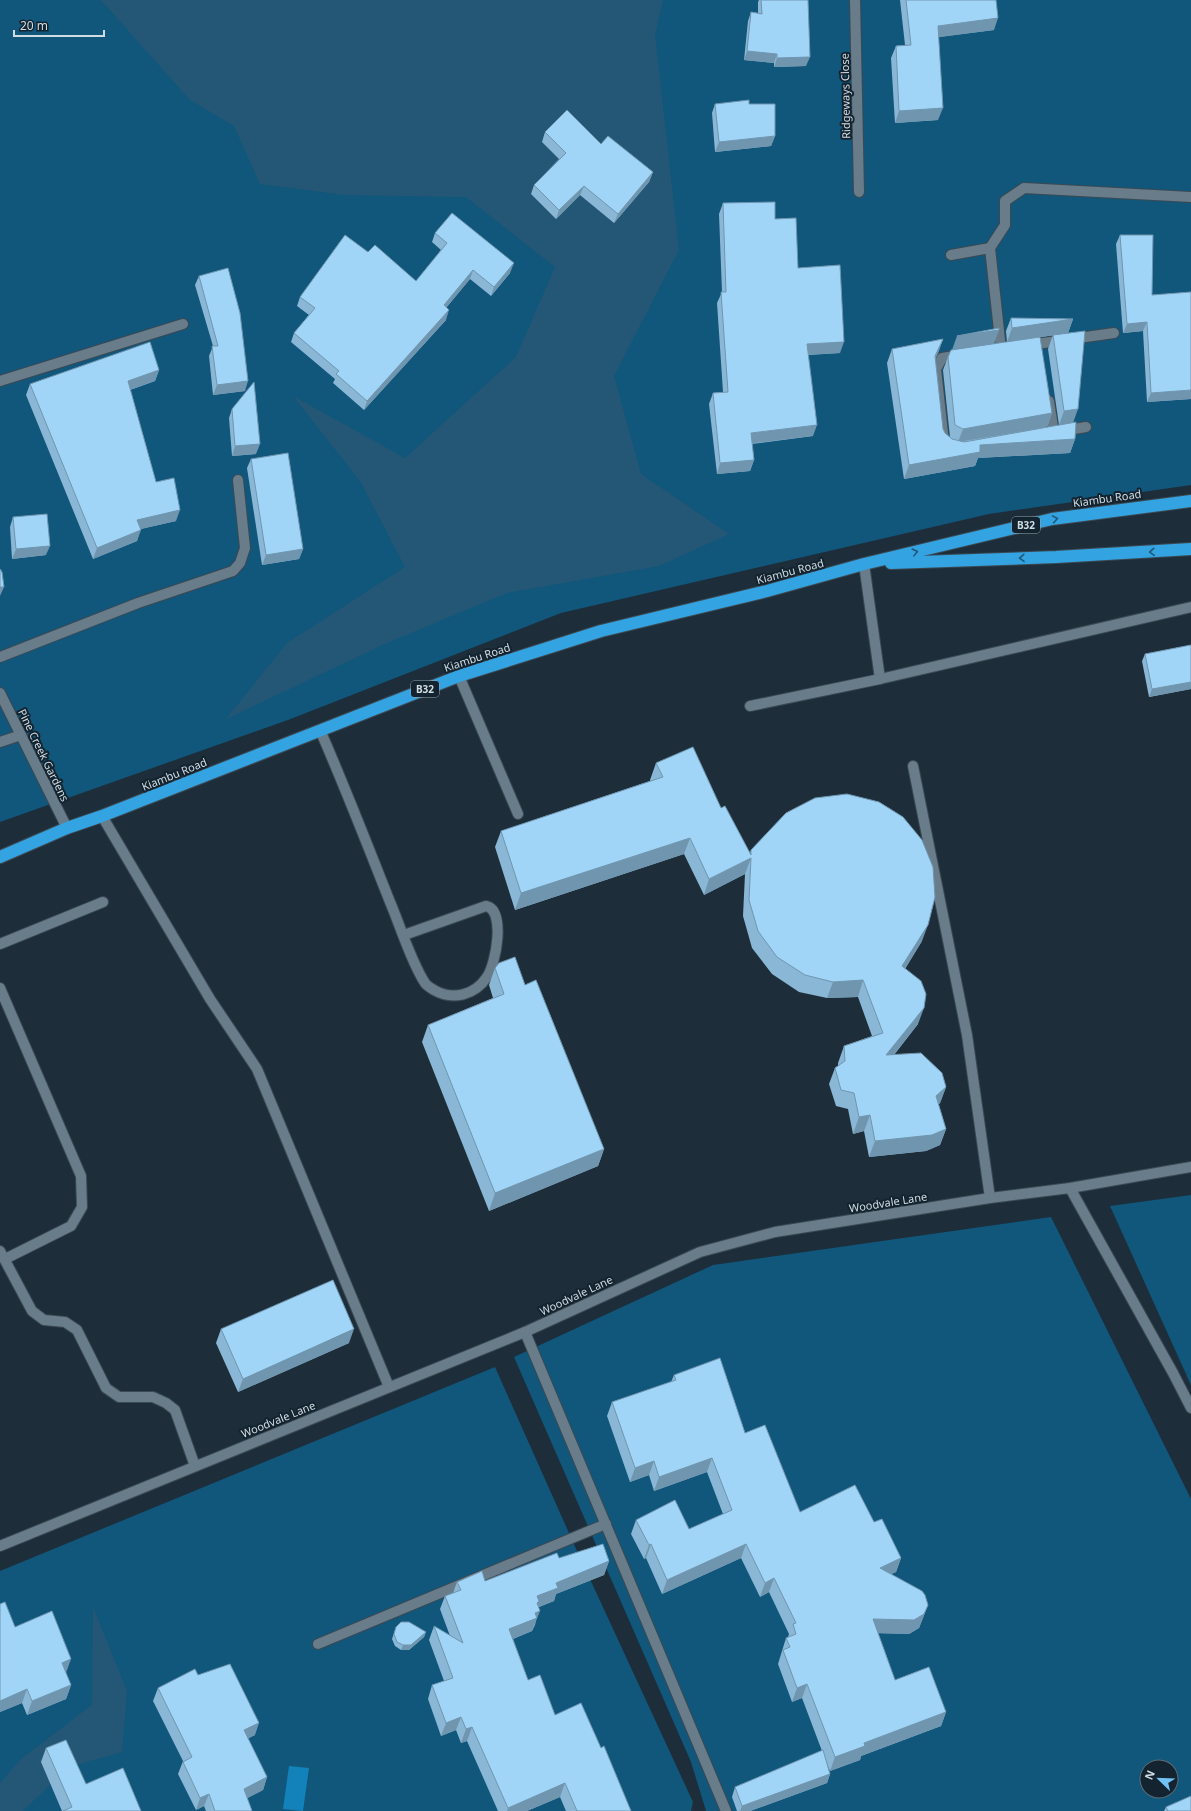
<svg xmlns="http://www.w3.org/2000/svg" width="1191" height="1811" font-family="'Noto Sans',sans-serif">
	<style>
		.green { fill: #11567b; fill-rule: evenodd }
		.forest { fill: #245775 }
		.water { fill: #1482ba }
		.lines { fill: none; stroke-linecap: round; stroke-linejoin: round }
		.minor-casing { stroke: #3b4953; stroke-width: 12 }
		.highway-casing { stroke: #3b4953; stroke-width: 14 }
		.minor { stroke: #687c8a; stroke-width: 10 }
		.highway { stroke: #33a3e1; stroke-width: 12 }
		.wall { fill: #8ab7d5 }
		.shaded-wall { fill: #7095ae }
		.building { fill: #a0d5f8; stroke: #7095ae }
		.oneway { stroke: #205777 }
		.labels { text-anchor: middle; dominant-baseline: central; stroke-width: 4; stroke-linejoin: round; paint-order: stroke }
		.shield { fill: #132430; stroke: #97a4ad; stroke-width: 1 }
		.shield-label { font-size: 10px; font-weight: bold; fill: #d0dbe2 }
		.street-label { font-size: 11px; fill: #d0dbe2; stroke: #132430 }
	</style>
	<rect width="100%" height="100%" fill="#1d2e3a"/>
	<g class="green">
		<path d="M0,0H1191V485L989,514L561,613L288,720L0,822Z"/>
		<path d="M1191,1195V1385L1110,1206Z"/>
		<path d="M1051,1217L1191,1499V1811H706L691,1762L514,1357L713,1265ZM1147,1767H1171V1791H1147Z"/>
		<path d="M495,1367L577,1551L693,1802L691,1811H0V1571Z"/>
	</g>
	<g class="forest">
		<path d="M101,0H663L655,35L679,250L614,376L641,474L729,534L659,566L507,593L387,643L226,719L287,643L405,567L360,481L293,396L405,458L516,357L555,267L466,197L344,195L260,184L234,126L190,100Z"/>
		<path d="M93,1607L127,1691L122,1752L68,1767L23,1811H0V1783L21,1759L92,1705Z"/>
	</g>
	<path class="water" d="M289,1766L309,1768L303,1811L283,1809Z"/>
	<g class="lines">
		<defs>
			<g id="minor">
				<path d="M855,0L859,192"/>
				<path d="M990,248L1001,349"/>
				<path d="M951,255L990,248L1005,225V201L1024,188L1191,197"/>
				<path d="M1029,345L1114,333"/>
				<path d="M0,381L183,324"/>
				<path d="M1049,401L1054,433"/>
				<path d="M1062,431L1086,427"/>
				<path d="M944,442L936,369L942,358L960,355"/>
				<path d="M864,564L880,679"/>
				<path d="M0,657L138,603L233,571L240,563L245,548L238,480"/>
				<path d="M459,676L518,814"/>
				<path d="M0,693L67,828"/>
				<path d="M750,706L880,679L1191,607"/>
				<path d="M320,730C345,787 367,844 390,902C400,925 411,962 425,983C427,986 431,988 434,990C453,1001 475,995 487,977C496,964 506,910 486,906L404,935"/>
				<path d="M0,742L21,735"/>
				<path d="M913,766L967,1035L990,1198"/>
				<path d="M102,816L210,999L257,1069L389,1387"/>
				<path d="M0,944L103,902"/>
				<path d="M0,988L81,1176L82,1207L71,1226L5,1259"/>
				<path d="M1070,1188L1173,1373L1191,1408"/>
				<path d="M0,1251L32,1311L44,1320L65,1322L77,1330L106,1388L119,1397H153L166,1403L175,1410L195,1466"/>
				<path d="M525,1332L726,1811"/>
				<path d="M0,1546L525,1332L700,1252L775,1232L990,1198L1070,1188L1191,1167"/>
				<path d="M318,1644L606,1524"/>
			</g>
			<g id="highway">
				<path d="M891,563L1056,557L1191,549"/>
				<path d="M0,857L67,828L102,816L459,676L601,631L767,591L864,564L1052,519L1191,501"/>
			</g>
		</defs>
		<use href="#minor" class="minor-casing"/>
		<use href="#highway" class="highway-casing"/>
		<use href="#minor" class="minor"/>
		<use href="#highway" class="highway"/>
	</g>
	<g class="wall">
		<path d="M759,0H761L806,66L774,67V63L744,60L748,21L751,12L758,13V2Z"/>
		<path d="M900,0H996L994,30L938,37V120L895,123L891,58L896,46L905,45Z"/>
		<path d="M715,104L775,136L771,146L715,152L712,113Z"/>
		<path d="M545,132L601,144L653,172L649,182L614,223L580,195L556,219L531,194L534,185L559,159L542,142Z"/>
		<path d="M723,203L775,219L798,268L840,353L808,355L813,436L752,444L754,460L750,471L717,474L709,404L713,393L723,392L717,303L722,292L719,214Z"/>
		<path d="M435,233L510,273L491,296L470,279L446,308V320L364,410L333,383L335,379L291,342L294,333L309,315L297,306L300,297L368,252L416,281L441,250L432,242Z"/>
		<path d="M1120,235L1152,295L1191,292V399L1147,402L1143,331L1123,333L1116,244Z"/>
		<path d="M199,276L245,391L213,395L209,356L213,346L195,285Z"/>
		<path d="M1011,318L1073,319L1068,333L1007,342L1006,331Z"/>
		<path d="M1053,335L1078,409L1059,425L1048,349Z"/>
		<path d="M943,339L938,353L935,359L943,429L945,433L950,437L943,370L948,357L1052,413L1047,427L1075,439L1070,453L978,458L975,466L904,479L887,363L892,349Z"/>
		<path d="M159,370L155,381L130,390L156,482L176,521L140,529L137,541L93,559L26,395L30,384Z"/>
		<path d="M232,409L256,454L232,456L229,418Z"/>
		<path d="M251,459L303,549L299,559L262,565L247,468Z"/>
		<path d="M13,517L46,555L12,559L10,527Z"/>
		<path d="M1191,645V689L1149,697L1142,661L1145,654Z"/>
		<path d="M656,763L721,808L750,853L751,850L922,941L905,969L918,1024L894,1055L946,1087L940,1103L938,1105L946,1129L940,1145L926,1151L869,1157L864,1131L853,1134L848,1109L836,1106L829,1084L835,1068L838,1066V1063L844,1046L872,1036L858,997L827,998L799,992L772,974L752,948L743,916L745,874L704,895L684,854L515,910L495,847L501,831L650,781V780Z"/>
		<path d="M495,968L525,985L604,1149L598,1166L489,1211L422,1042L428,1025L493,998L489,985Z"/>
		<path d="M221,1329L349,1343L238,1392L216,1343Z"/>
		<path d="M674,1375L745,1433L800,1512L874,1522L901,1558L896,1572L891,1574L928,1605L919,1628L909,1634L878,1633L895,1680L946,1712L941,1726L861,1756L860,1760L830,1771L827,1764L830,1774L827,1783L750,1811H737L732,1797L735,1787L822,1751L802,1698L792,1702L778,1664L786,1638L788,1637L789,1634L769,1592L760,1597L741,1558L662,1594L646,1558L644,1559L631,1534L636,1520L689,1529L723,1514L707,1472L654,1491L649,1475L630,1482L607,1416L612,1402L671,1382Z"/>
		<path d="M559,1558L609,1561L604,1575L556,1594L554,1601L539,1607L535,1625L532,1631L513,1639L528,1680L555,1715L601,1748L631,1811H566L560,1797L527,1811H498L467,1741L461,1743L456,1730L441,1736L428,1699L432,1685L444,1681L429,1640L434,1626L450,1636L440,1609L445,1596L453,1593L457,1582L485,1581Z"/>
		<path d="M0,1604L15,1627L66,1673L71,1685L66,1699L27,1715L22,1703L0,1712Z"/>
		<path d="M396,1627L426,1632L424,1637L409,1650H401L395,1646L392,1639Z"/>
		<path d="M198,1675L255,1735L248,1738L267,1777L263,1790L247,1798L252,1811H206L204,1806L196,1810L178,1774L183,1761L153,1701L158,1688Z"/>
		<path d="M46,1748L86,1784L141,1811H62L41,1762Z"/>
		<path d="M1166,1807L1191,1811H1164Z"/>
	</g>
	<g class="shaded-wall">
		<path d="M998,18L994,30L933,38L938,26Z"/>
		<path d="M747,51L777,54L774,63L744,60Z"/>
		<path d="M810,57L806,66L774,67L777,58Z"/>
		<path d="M943,108L938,120L895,123L899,111Z"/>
		<path d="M775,136L771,146L715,152L719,142Z"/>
		<path d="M653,172L649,182L614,223L618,214Z"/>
		<path d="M584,186L580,195L556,219L559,210Z"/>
		<path d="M514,263L510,273L491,296L494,287Z"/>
		<path d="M473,270L470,279L440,315L444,305Z"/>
		<path d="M449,310L446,320L364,410L367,401Z"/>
		<path d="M1073,319L1068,333L1007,342L1012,328Z"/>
		<path d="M1147,322L1143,331L1123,333L1127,324Z"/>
		<path d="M999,330L994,344L952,350L957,336Z"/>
		<path d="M943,339L938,353L930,370L935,356Z"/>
		<path d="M844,342L840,353L803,355L807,344Z"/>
		<path d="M159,370L155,381L124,392L128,381Z"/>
		<path d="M248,381L245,391L213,395L217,385Z"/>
		<path d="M1191,390V399L1147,402L1151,393Z"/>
		<path d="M1078,409L1073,423L1059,425L1064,411Z"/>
		<path d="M1052,413L1047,427L958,442L963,429Z"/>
		<path d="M817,425L813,436L747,444L751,433Z"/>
		<path d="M1075,439L1070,453L978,458L975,466L904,479L909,465L980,445Z"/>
		<path d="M260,444L256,454L232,456L235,446Z"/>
		<path d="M754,460L750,471L717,474L720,463Z"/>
		<path d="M180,510L176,521L133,531L137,520Z"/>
		<path d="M141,530L137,541L93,559L97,548Z"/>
		<path d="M50,546L46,555L12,559L16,549Z"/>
		<path d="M303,549L299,559L262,565L266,555Z"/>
		<path d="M0,587H4L0,596Z"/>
		<path d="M1191,682V689L1149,697L1152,689Z"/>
		<path d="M690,838L684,854L515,910L521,893Z"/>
		<path d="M751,858L745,874L704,895L709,879Z"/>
		<path d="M928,925L922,941L896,983L902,966Z"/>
		<path d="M863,980L858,997L827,998L833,982Z"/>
		<path d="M924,1008L918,1024L880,1072L886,1055Z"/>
		<path d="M946,1087L940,1103L930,1112L936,1096Z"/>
		<path d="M870,1115L864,1131L853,1134L859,1117Z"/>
		<path d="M946,1129L940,1145L926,1151L869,1157L875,1141Z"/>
		<path d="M604,1149L598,1166L489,1211L495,1193Z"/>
		<path d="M354,1329L349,1343L238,1392L243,1379Z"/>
		<path d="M712,1458L707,1472L654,1491L659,1477Z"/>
		<path d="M654,1461L649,1475L630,1482L635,1468Z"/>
		<path d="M651,1544L646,1558L644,1559L649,1545Z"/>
		<path d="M746,1544L741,1558L662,1594L667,1580Z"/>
		<path d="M901,1558L896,1572L875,1582L880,1568Z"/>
		<path d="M609,1561L604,1575L556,1594L554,1601L536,1608L537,1596L556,1583Z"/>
		<path d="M774,1578L769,1592L760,1597L765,1583Z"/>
		<path d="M928,1605L919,1628L909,1634L868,1633L873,1619Z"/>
		<path d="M540,1611L532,1631L504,1642L509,1629L535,1613Z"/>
		<path d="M426,1632L424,1637L409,1650H401L403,1645Z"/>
		<path d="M71,1659L66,1673L57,1677L62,1663Z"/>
		<path d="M807,1684L802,1698L792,1702L797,1688Z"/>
		<path d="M71,1685L66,1699L27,1715L32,1701Z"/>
		<path d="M27,1689L22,1703L0,1712V1701Z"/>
		<path d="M946,1712L941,1726L861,1756L860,1760L830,1771L835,1757L864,1743Z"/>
		<path d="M461,1717L456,1730L441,1736L446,1723Z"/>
		<path d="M259,1723L255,1735L240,1743L244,1730Z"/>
		<path d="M472,1727L467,1741L461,1743L466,1729Z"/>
		<path d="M830,1774L827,1783L750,1811H740L742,1806Z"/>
		<path d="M267,1777L263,1790L240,1802L244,1789Z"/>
		<path d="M565,1783L560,1797L527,1811H507L508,1808Z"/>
		<path d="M209,1794L204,1806L196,1810L200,1798Z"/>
	</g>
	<g class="building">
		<path d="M761,0H808L810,57L777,58V54L747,51L751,12L762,14Z"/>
		<path d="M906,0H996L998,18L938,26L943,108L899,111L896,46L911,45Z"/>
		<path d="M749,100V104H775V136L719,142L715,104Z"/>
		<path d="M567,110L601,144L608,136L653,172L618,214L584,186L559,210L534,185L566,153L545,132Z"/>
		<path d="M775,202V219L796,218L798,268L840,265L844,342L807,344L817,425L751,433L754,460L720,463L713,393L728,392L721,292H726L723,203Z"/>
		<path d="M452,213L514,263L494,287L473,270L444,305L449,310L367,401L336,374L339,371L294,333L315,308L300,297L345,235L368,252L375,245L416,281L447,243L435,233Z"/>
		<path d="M1120,235H1153L1152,295L1191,292V390L1151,393L1147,322L1127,324Z"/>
		<path d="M228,268L240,313L248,381L217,385L212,346H218L199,276Z"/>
		<path d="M1011,318L1073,319L1012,328Z"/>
		<path d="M999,328V330L957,336Z"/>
		<path d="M1085,331L1078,409L1064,411L1053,335Z"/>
		<path d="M1040,337L1052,413L963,429L955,425L948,357L951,350Z"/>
		<path d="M943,339L935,356L943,429L945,433L952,439L964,442L1076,422L1075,439L980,445V452L909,465L892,349Z"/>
		<path d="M150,342L159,370L128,381L156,482L174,478L180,510L137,520L141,530L97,548L30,384Z"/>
		<path d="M254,382L260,444L235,446L232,409Z"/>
		<path d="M288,453L303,549L266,555L251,459Z"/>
		<path d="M47,514L50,546L16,549L13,517Z"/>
		<path d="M0,569L2,572L4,587H0Z"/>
		<path d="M1191,645V682L1152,689L1145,654Z"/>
		<path d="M693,747L721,808L725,806L751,855V850L786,813L815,798L847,794L879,802L903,817L922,840L933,867L935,897L928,925L902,966L921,981L926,994L924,1008L886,1055L921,1053L942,1073L946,1087L936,1096L946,1129L932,1135L875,1141L870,1115L859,1117L854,1093L841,1090L835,1068L845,1061L844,1046L883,1033L863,980L833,982L805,975L777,957L758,931L749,900L751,858L709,879L690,838L521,893L501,831L663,777L656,763Z"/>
		<path d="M515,957L525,985L536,980L604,1149L495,1193L428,1025L504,994L495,968L499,963Z"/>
		<path d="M333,1280L354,1329L243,1379L221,1329Z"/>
		<path d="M720,1358L745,1433L765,1425L800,1512L855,1485L874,1522L882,1519L901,1558L880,1568L922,1591L925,1595L928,1605L924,1614L914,1620L873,1619L895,1680L929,1667L946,1712L864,1743L865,1746L835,1757L807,1684L797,1688L783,1650L790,1647L786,1638L796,1634L793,1624L796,1623L774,1578L765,1583L746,1544L667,1580L651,1544L649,1545L636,1520L675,1500L689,1529L732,1510L712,1458L659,1477L654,1461L635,1468L612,1402L676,1380L674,1375Z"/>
		<path d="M603,1544L609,1561L556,1583L558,1588L537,1596L539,1601L537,1603L540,1611L535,1613L537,1618L509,1629L528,1680L540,1675L555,1715L581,1703L601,1748L604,1746L631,1811H577L565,1783L508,1808L472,1727L466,1729L461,1717L446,1723L432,1685L453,1678L434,1626L463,1643L445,1596L461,1590L457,1582L482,1571L485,1581L557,1553L559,1558Z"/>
		<path d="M5,1602L15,1627L52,1611L71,1659L62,1663L71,1685L32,1701L27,1689L0,1701V1604Z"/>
		<path d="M401,1622H409L426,1632L411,1645H403L397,1642L394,1634L396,1627Z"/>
		<path d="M230,1664L259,1723L244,1730L267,1777L244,1789L252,1811H215L209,1794L200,1798L183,1762L192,1757L158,1688L195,1669L198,1675Z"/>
		<path d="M66,1740L86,1784L123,1768L141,1811H63L72,1807L46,1748Z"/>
		<path d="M823,1750L830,1774L742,1806L735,1787Z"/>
		<path d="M1191,1796V1811H1168L1166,1807Z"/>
	</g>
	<defs><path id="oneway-chevron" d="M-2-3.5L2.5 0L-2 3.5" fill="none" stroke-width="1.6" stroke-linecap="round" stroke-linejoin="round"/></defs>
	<g class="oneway">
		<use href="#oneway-chevron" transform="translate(1055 519) rotate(-10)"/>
		<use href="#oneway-chevron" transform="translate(915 552) rotate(-14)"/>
		<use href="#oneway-chevron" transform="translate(1152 552) rotate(176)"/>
		<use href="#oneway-chevron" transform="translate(1022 558) rotate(178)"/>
	</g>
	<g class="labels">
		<g class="shield">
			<rect x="1012" y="517" width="28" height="16" rx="3"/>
			<rect x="411" y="681" width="28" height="16" rx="3"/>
		</g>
		<g class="shield-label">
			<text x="1026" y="525">B32</text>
			<text x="425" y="689">B32</text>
		</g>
		<g class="street-label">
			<text transform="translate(845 96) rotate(-91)">Ridgeways Close</text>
			<text transform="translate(1107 498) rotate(-8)">Kiambu Road</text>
			<text transform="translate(790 571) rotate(-15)">Kiambu Road</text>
			<text transform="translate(477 657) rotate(-18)">Kiambu Road</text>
			<text transform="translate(44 755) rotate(64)">Pine Creek Gardens</text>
			<text transform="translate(174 774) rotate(-22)">Kiambu Road</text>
			<text transform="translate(888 1202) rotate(-9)">Woodvale Lane</text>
			<text transform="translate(576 1295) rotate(-25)">Woodvale Lane</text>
			<text transform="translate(278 1419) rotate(-22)">Woodvale Lane</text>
		</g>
	</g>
	<g transform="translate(1159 1779) rotate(293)"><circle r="19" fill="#132430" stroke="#5f6d77"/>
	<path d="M0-3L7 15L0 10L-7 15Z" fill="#71c1f5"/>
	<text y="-6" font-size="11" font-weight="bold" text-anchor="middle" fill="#d0dbe2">N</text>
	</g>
	<path d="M14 30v6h90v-6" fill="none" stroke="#d0dbe2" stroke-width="2"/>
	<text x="20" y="30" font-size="12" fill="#d0dbe2" stroke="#132430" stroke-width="3" paint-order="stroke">20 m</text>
</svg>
